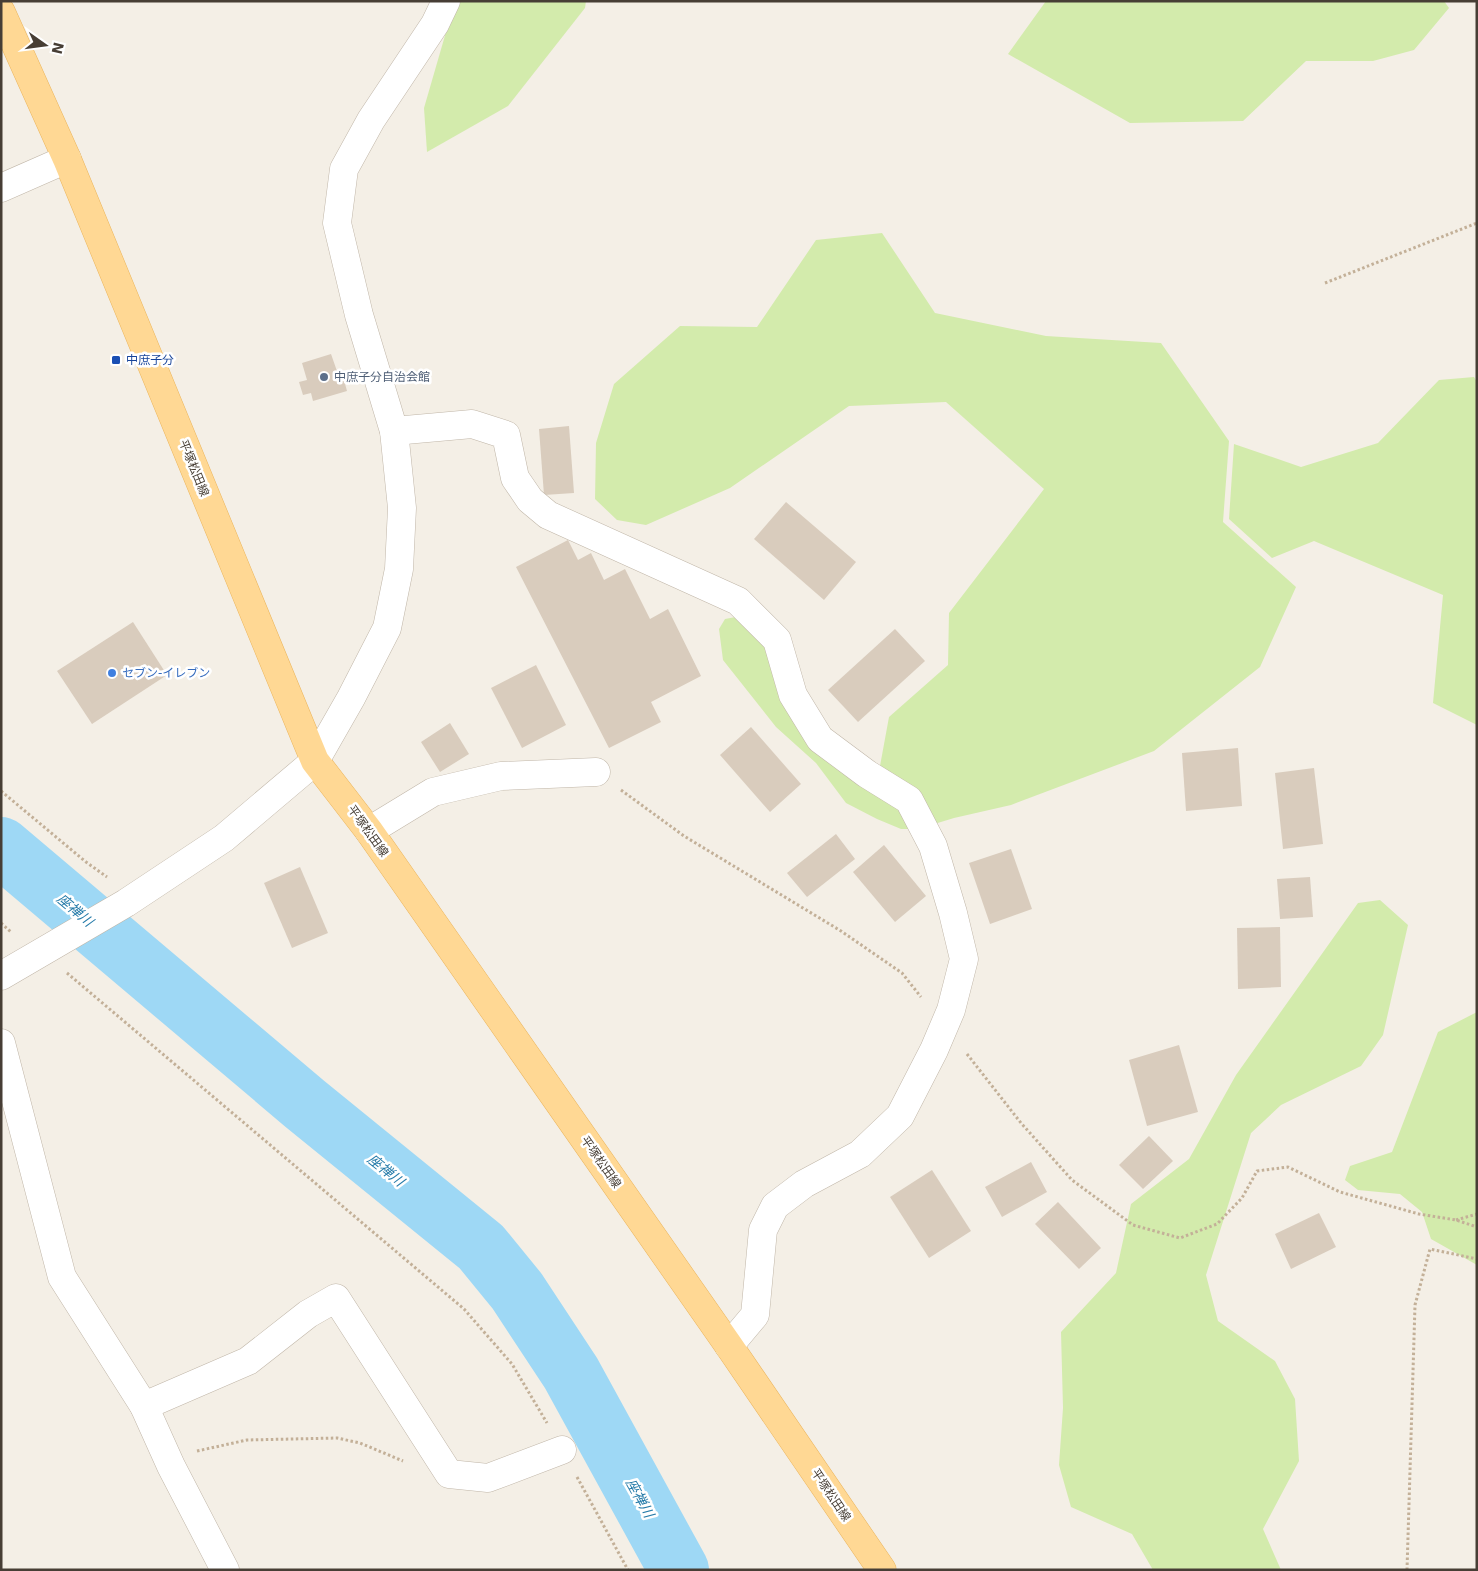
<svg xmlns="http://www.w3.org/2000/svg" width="1478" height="1571" font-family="'DejaVu Sans','Noto Sans JP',sans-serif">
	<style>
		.green { fill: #d3ebac }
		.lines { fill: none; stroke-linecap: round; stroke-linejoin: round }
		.river { stroke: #9ed8f5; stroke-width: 60 }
		.building { fill: #d9ccbd }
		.minor-casing { stroke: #c0b6a8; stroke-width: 29 }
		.major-casing { stroke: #ebb55d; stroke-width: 29 }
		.path { stroke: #c3b098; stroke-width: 3; stroke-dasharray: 2.5 2.5; stroke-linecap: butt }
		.minor { stroke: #fff; stroke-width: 28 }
		.major { stroke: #ffd894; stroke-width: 28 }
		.transit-dot { fill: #1a4fb4; stroke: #fff; stroke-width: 2 }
		.service-dot { fill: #5c6f8a; stroke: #fff; stroke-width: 2 }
		.shop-dot { fill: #3f7fe0; stroke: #fff; stroke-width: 2 }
		.labels { text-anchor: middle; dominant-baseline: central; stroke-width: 5; stroke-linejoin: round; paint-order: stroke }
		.transit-label { font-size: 12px; fill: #164399; stroke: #fff; text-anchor: start }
		.service-label { font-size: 12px; fill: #4e5e75; stroke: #fff; text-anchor: start }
		.street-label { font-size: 12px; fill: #473e35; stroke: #fff }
		.shop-label { font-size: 12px; fill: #366cbe; stroke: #fff; text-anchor: start }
		.water-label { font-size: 14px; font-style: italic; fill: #257ba9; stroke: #fff }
	</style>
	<rect width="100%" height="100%" fill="#f4efe6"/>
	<g class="green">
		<path d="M455,1H586L585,8L508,106L427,152L424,108Z"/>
		<path d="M1046,1H1444L1449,8L1414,50L1373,61H1306L1243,121L1130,123L1008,54Z"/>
		<path d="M882,233L935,313L1046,336L1161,343L1229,441L1223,522L1296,587L1260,667L1154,751L1011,805L954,818L918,829H901L877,819L846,803L816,763L776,727L723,660L719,629L725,619L741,616L830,728L856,772L871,775L880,766L889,717L948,665L949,613L1044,489L946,402L849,406L730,488L646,525L617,520L595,499L596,443L614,384L680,326L757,327L816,240Z"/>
		<path d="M1474,377L1477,382V725L1433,703L1443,595L1314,541L1272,558L1229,519L1234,444L1301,467L1378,443L1439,380Z"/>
		<path d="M1380,900L1408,925L1383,1035L1361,1066L1281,1105L1251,1133L1206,1275L1218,1321L1275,1361L1295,1399L1299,1461L1263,1529L1281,1570H1153L1132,1534L1071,1507L1059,1465L1063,1408L1061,1332L1116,1273L1131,1204L1189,1159L1236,1075L1358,903Z"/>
		<path d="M1477,1012V1265L1431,1239L1422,1212L1400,1194L1358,1190L1345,1180L1350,1166L1392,1152L1438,1032Z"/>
	</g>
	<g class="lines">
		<path class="river" d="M1,847L305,1104L481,1247L517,1291L571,1373L679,1570"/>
	</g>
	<g class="building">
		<path d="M331,354L338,374L342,373L347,391L313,401L311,393L303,395L299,382L307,380L302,363Z"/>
		<path d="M569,426L574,493L544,495L539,429Z"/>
		<path d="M786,502L856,562L824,600L754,539Z"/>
		<path d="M568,540L578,560L591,553L604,580L625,569L650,619L668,609L701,676L651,702L661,722L609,748L516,567Z"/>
		<path d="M133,622L167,675L92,724L57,671Z"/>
		<path d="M895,629L925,661L858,722L828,690Z"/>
		<path d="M536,665L566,725L522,748L491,688Z"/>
		<path d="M450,723L469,754L440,772L421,742Z"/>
		<path d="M751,727L801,784L770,812L720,755Z"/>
		<path d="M1238,748L1242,806L1186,811L1182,753Z"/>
		<path d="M1314,768L1323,844L1283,849L1275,773Z"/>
		<path d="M836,834L855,859L807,897L787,873Z"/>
		<path d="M884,845L926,896L895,922L853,872Z"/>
		<path d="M1011,849L1032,909L990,924L969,863Z"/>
		<path d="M300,867L328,933L292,948L264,883Z"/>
		<path d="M1310,877L1313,917L1280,919L1277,879Z"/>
		<path d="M1280,927L1281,987L1238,989L1237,928Z"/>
		<path d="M1179,1045L1198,1112L1147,1126L1129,1060Z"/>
		<path d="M1149,1136L1173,1161L1143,1189L1119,1165Z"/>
		<path d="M1031,1162L1047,1192L1002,1217L985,1187Z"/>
		<path d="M932,1170L971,1231L929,1258L890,1197Z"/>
		<path d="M1058,1202L1101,1248L1079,1269L1035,1224Z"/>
		<path d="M1319,1213L1336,1247L1291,1269L1275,1234Z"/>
	</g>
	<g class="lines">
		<defs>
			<g id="minor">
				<path d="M1,188L67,159"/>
				<path d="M394,431L472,424L506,435L515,478L530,500L548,515L738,601L777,640L793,695L820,739L867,774L909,800L933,846L953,913L964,959L951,1010L934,1050L900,1116L860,1154L804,1184L775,1206L763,1230L755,1315L729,1346"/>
				<path d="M369,831L433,792L501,776L596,772"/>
				<path d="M1,976L126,903L224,838L315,761L351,698L387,628L399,569L402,508L394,431L359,315L337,223L344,169L371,120L435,24L446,1"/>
				<path d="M1,1043L62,1277L144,1406L171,1466L225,1570"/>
				<path d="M144,1406L248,1361L308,1314L336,1298L449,1474L488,1478L562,1450"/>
			</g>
			<path id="major" d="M1,12L67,159L315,761L369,831L729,1346L882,1570"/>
		</defs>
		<use href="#minor" class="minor-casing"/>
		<use href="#major" class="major-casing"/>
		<g class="path">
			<path d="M1325,283L1477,223"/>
			<path d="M621,790L684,836L841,931L902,973L921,997"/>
			<path d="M1,791L86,862L107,877"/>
			<path d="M1,923L12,933"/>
			<path d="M67,973L464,1309L512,1364L547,1423"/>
			<path d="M967,1054L1021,1123L1072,1180L1133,1225L1180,1238L1217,1224L1242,1198L1257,1171L1288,1167L1340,1192L1419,1214L1456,1220L1477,1227"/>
			<path d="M1456,1220L1477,1214"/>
			<path d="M197,1451L247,1440L337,1438L360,1443L403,1461"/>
			<path d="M577,1477L628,1570"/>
			<path d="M1407,1570L1415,1305L1430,1249L1477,1259"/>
		</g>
		<use href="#minor" class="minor"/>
		<use href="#major" class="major"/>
	</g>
	<rect class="transit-dot" x="111" y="355" width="10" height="10" rx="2.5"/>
	<circle class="service-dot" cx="324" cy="377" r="5"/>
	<circle class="shop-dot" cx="112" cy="673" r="5"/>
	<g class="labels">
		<g class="transit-label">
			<text x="126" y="360">中庶子分</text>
		</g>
		<g class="service-label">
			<text x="334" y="377">中庶子分自治会館</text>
		</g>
		<g class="street-label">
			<text transform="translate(194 468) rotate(68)">平塚松田線</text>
			<text transform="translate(368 831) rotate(54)">平塚松田線</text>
			<text transform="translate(601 1162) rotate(55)">平塚松田線</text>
			<text transform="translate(831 1495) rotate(56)">平塚松田線</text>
		</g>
		<g class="shop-label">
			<text x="122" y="673">セブン-イレブン</text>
		</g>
		<g class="water-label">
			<text transform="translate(75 910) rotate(40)">座禅川</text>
			<text transform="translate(386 1170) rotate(39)">座禅川</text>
			<text transform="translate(640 1498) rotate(61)">座禅川</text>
		</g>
	</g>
	<rect width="1478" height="1571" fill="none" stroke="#473e35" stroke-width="5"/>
	<g transform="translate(45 45) rotate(104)" stroke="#ffffff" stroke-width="4" paint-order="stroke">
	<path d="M0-4L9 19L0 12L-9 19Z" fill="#473e35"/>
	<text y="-8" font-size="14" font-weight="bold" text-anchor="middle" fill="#473e35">N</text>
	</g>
</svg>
